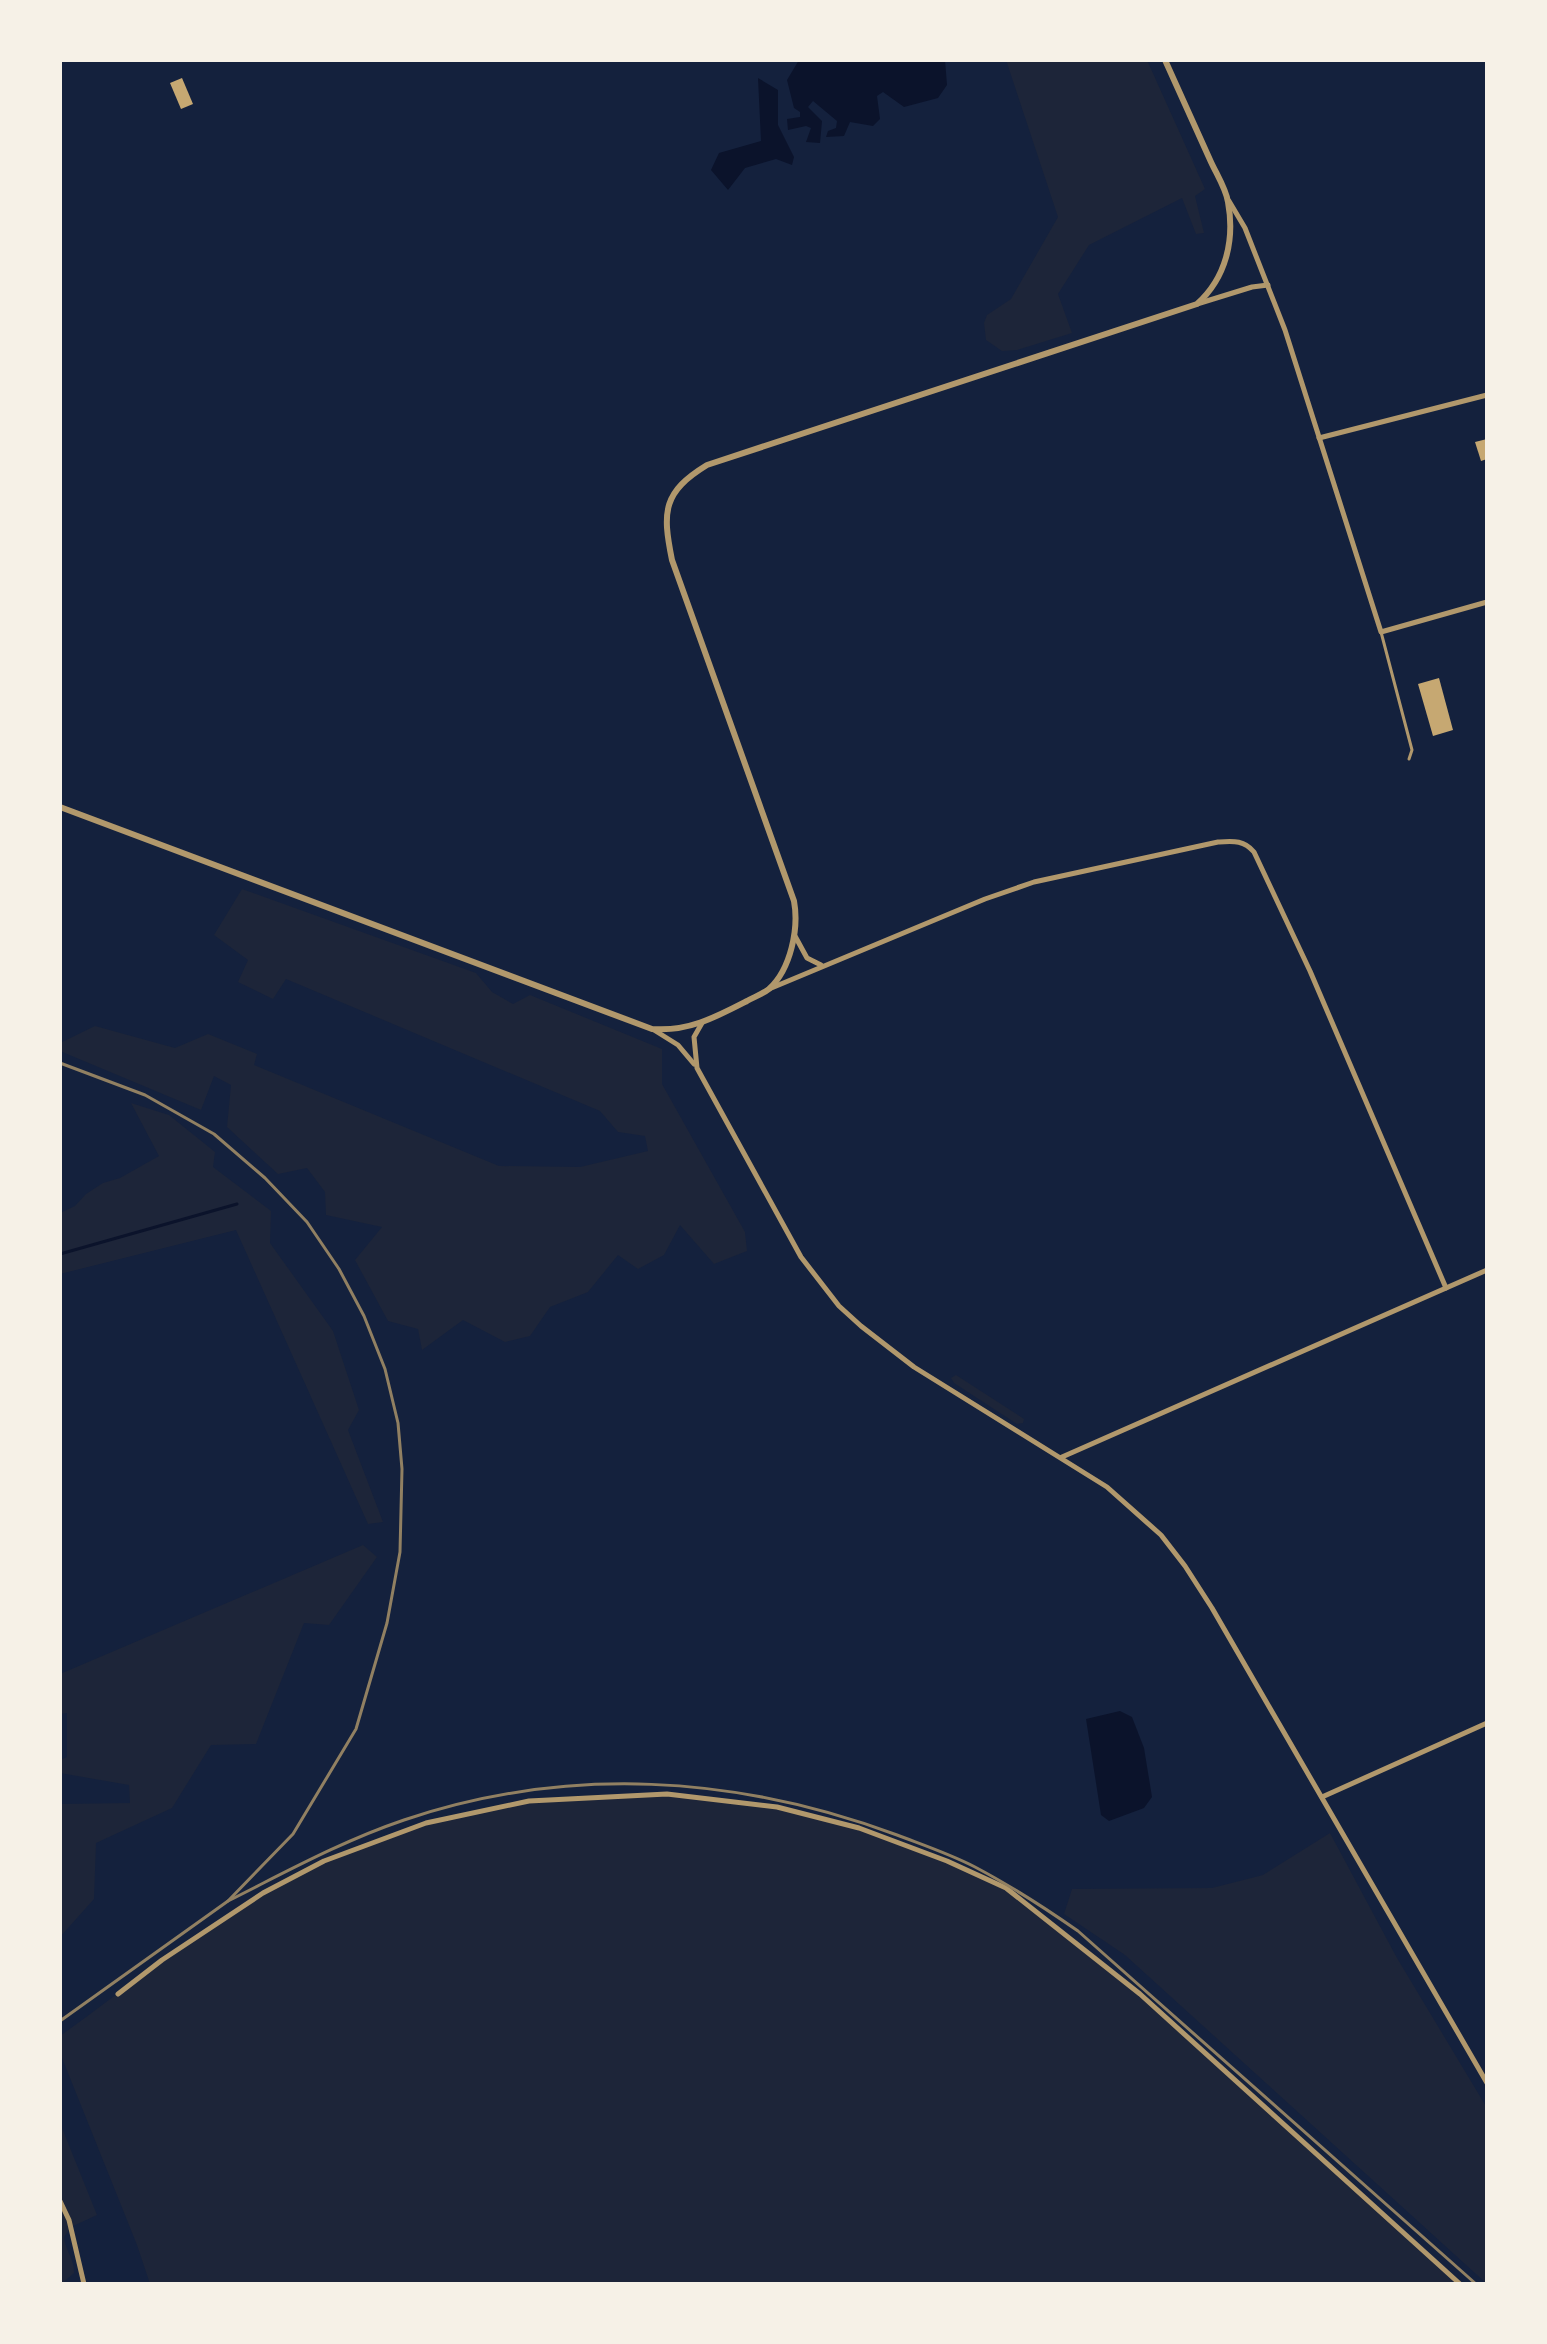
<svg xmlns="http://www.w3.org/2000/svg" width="1547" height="2344" font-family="'Nunito Sans',sans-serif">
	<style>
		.green { fill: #1d2539 }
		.water { fill: #0b132b }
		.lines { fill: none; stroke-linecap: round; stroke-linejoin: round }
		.stream { stroke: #0b132b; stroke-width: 3 }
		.building { fill: #c6a872 }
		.service { stroke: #b1986c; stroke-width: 3 }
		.minor { stroke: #b1986c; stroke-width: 5 }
		.tertiary { stroke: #b1986c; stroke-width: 6 }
		.rail { stroke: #918062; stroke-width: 3 }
	</style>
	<rect width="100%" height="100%" fill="#14213d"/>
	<g class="green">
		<path d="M1006,60H1147L1205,189L1195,196L1204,233L1196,234L1182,198L1089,245L1058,294L1072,333L1017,350L1002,351L986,340L984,323L987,315L1011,299L1058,217Z"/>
		<path d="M242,889L476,973L492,992L513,1004L530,995L662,1049V1084L745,1232L747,1251L714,1264L680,1225L664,1255L638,1269L618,1255L588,1292L550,1307L530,1336L505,1342L463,1320L422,1350L418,1329L388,1321L355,1260L382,1227L326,1215L325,1192L307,1168L278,1174L227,1127L231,1085L214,1076L201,1110L60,1051V1043L95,1026L175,1048L208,1034L257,1054L254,1065L499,1166L580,1167L648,1151L645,1136L618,1132L600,1111L286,979L273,999L238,982L248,960L214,935Z"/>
		<path d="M131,1103L169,1115L215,1152L213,1167L271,1211L270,1243L333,1331L359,1410L348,1430L383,1522L368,1524L236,1230L60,1274V1213L75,1206L86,1194L103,1183L120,1178L159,1156Z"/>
		<path d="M956,1375L1024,1419L1023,1423L1017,1424L954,1383L951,1378Z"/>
		<path d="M363,1545L377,1557L329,1625L304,1623L256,1744L211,1745L172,1808L96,1843L94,1899L60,1937V1804L130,1803L129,1785L60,1773V1760L67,1757V1713L60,1714V1674Z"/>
		<path d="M667,1794L777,1807L859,1828L947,1861L1006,1888L1140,1994L1460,2284H150L137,2245L60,2053V2036C145,1975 228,1905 323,1861C387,1832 457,1813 527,1801C572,1794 621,1796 667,1794Z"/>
		<path d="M1330,1833L1397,1958L1487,2108V2284L1125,1955L1064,1914L1072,1889L1212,1888L1263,1875Z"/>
		<path d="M60,2123L97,2215L71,2227L64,2237C65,2250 75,2260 74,2273L61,2284Z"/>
	</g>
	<g class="water">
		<path d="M799,60H945L947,85L938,98L904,107L883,92L877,96L880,119L873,126L850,122L844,136L826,137L828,131L836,128L837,121L813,101L808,107L822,121L820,143L806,142L811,128L806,126L788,130L787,119L800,117V112L794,108L787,80Z"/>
		<path d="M758,78L778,90V125L794,157L792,165L776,159L745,168L728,190L711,170L719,153L761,141Z"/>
		<path d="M1120,1711L1132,1717L1144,1748L1152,1797L1144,1808L1109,1821L1101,1815L1086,1719Z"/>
	</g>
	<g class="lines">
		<path class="stream" d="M60,1254L237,1204"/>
	</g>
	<g class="building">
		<path d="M182,78L193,104L181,109L170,83Z"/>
		<path d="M1487,439V459L1481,461L1475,442Z"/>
		<path d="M1439,678L1453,730L1433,736L1418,684Z"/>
	</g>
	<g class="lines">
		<path class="service" d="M1381,632L1412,750L1409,759"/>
		<g class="minor">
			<path d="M1229,201L1245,228L1285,330L1381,632L1487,602"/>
			<path d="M1197,304L1252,287L1268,285"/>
			<path d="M1319,438L1487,395"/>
			<path d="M795,936L807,958L821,965"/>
			<path d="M769,989L985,899L1034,882L1218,842C1234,841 1244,840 1254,852L1310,971L1446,1288"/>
			<path d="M702,1023L694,1037L697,1068L801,1257L839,1306L861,1326L914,1367L1107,1487L1161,1535L1185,1566L1212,1608L1487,2083"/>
			<path d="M654,1030L678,1045L694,1064"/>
			<path d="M1062,1457L1487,1270"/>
			<path d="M1322,1797L1487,1723"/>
			<path d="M118,1994L162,1960L263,1893L324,1861L426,1823L529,1801L667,1794L777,1807L859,1828L947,1861L1006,1888L1140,1994L1460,2284"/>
			<path d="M60,2201L69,2220L84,2284"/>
		</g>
		<path class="tertiary" d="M60,807L652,1029C688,1032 716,1017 747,1001C754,997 763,994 769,989C791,969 799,928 794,901L672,560C662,511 663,492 707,465L1197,304C1226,278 1235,240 1228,202C1226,189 1217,175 1211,162C1196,128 1180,94 1165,60"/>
		<g class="rail">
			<path d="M60,1063L145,1095L214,1134L265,1178L307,1222L339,1269L364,1316L385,1369L398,1423L402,1469L400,1552L387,1623L356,1729L293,1834L228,1901L60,2021"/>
			<path d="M228,1901C286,1872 342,1841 404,1820C567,1765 736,1775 897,1835C923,1845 950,1854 975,1867C1011,1886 1045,1908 1078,1931L1476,2284"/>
		</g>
	</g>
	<rect width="1547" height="2344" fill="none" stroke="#f6f1e7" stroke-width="124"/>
</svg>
